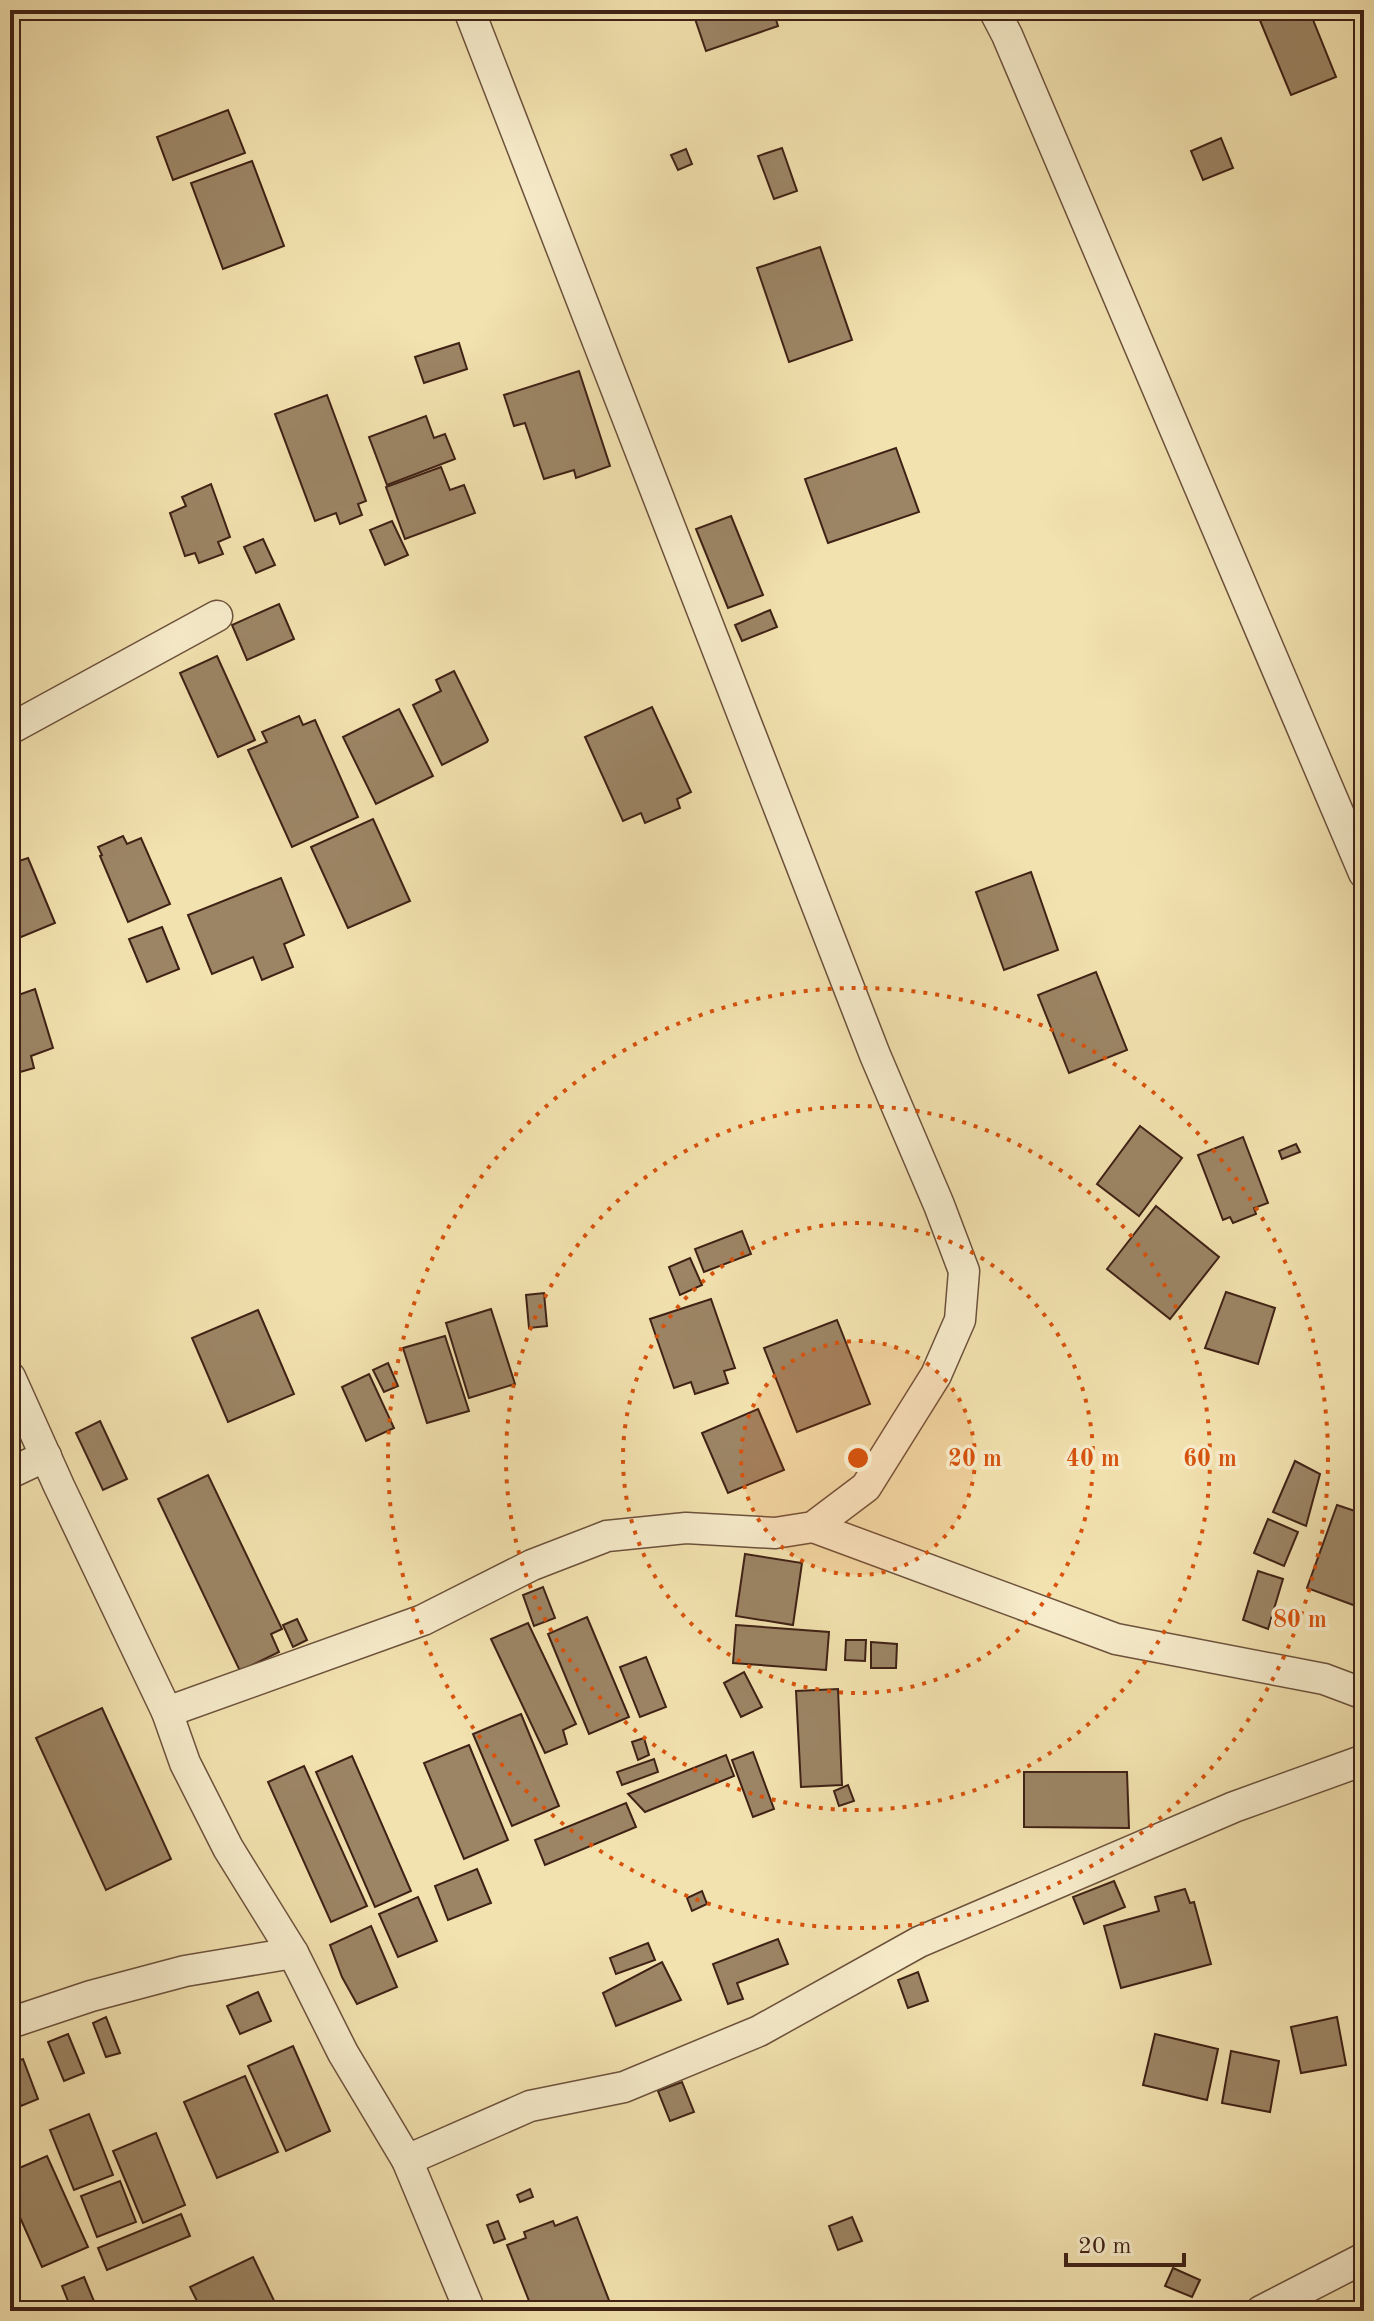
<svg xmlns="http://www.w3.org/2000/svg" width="1374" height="2321" font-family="'Old Standard TT',serif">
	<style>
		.building { fill: #9c8565; stroke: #3f2115; stroke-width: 2 }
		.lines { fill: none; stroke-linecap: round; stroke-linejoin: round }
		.street-casing { stroke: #6c513c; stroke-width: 33 }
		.street { stroke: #f7eccb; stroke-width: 30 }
		.ring { fill: none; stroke: #d7530d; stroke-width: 4; stroke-dasharray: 4 8 }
		.centre { fill: #d7530d; stroke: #f7eccb; stroke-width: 4 }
		.ring-label { font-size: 24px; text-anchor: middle; font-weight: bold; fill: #d7530d; stroke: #f7eccb; stroke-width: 7; stroke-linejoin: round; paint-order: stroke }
	</style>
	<rect width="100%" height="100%" fill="#f2e2af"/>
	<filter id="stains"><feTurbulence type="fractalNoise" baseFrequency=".0025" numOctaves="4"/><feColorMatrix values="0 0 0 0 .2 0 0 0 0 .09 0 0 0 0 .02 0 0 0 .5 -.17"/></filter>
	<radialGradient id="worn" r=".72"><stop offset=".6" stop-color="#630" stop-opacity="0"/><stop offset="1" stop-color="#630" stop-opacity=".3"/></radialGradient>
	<g class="building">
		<path d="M692,10H773L778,26L706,51Z"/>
		<path d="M1278,10H1309L1336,77L1291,95L1259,18Z"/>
		<path d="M228,110L245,153L173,180L157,137Z"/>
		<path d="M1221,138L1233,168L1203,180L1191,151Z"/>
		<path d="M782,148L797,191L774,199L758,156Z"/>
		<path d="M686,149L692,164L678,170L671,155Z"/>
		<path d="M252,161L284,246L223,269L191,183Z"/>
		<path d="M820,247L852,340L789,362L757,268Z"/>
		<path d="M459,343L467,369L424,383L415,357Z"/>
		<path d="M579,371L610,466L576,478L574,470L544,479L525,423L514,426L504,395Z"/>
		<path d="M327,395L366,501L358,504L362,515L340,524L336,513L315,521L275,414Z"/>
		<path d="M426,416L434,438L445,434L455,459L387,485L369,437Z"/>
		<path d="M896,448L919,512L828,543L805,479Z"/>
		<path d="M441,467L450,490L464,485L475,513L405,539L386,487Z"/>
		<path d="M211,484L230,537L218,542L223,554L199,563L195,553L185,556L170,513L186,506L182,497Z"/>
		<path d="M731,516L763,595L728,608L696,529Z"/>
		<path d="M392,521L408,555L385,565L370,530Z"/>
		<path d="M263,539L275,565L256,573L244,547Z"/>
		<path d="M279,604L294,639L247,660L232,625Z"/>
		<path d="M770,610L777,627L742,641L735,625Z"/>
		<path d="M217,656L255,740L218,757L180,673Z"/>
		<path d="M454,671L488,740L487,742L442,765L413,705L441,691L436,680Z"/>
		<path d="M652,707L691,792L677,799L680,808L645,823L641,813L623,821L585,737Z"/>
		<path d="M399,709L433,776L376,804L343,737Z"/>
		<path d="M299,716L303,725L315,720L358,817L292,847L248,750L267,742L262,732Z"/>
		<path d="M373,819L410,901L348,928L311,847Z"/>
		<path d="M123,836L127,844L141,838L170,904L128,922L100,856L102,855L98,847Z"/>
		<path d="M28,858L55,923L14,940L10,930V864Z"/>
		<path d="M1031,872L1058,950L1004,970L976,892Z"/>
		<path d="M281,878L304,935L284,944L293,967L262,980L253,957L212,974L188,915Z"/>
		<path d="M162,927L179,969L147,982L129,939Z"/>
		<path d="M1096,972L1127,1050L1069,1073L1038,995Z"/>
		<path d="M35,989L53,1048L31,1056L34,1068L10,1075V998Z"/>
		<path d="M1140,1126L1182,1158L1139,1216L1097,1184Z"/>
		<path d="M1243,1137L1268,1203L1254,1208L1256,1214L1233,1223L1230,1217L1223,1220L1198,1155Z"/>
		<path d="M1296,1144L1300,1152L1282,1159L1279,1151Z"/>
		<path d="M1156,1206L1219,1257L1170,1319L1107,1269Z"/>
		<path d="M742,1231L751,1254L704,1272L695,1249Z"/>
		<path d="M690,1258L702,1285L680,1295L669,1267Z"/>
		<path d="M1226,1292L1275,1308L1258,1364L1205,1348Z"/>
		<path d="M544,1293L547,1326L529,1328L526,1295Z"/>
		<path d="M711,1299L735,1368L724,1371L728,1383L695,1394L691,1382L674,1388L650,1319Z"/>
		<path d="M491,1309L515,1384L469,1398L446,1323Z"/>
		<path d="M258,1310L294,1394L228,1422L192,1338Z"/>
		<path d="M837,1320L870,1404L797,1432L764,1348Z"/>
		<path d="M445,1336L469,1411L427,1423L403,1348Z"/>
		<path d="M388,1363L398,1386L384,1392L373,1370Z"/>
		<path d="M369,1374L394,1428L366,1441L342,1387Z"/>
		<path d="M758,1409L784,1470L728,1493L702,1433Z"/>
		<path d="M100,1421L127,1479L103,1490L76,1433Z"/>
		<path d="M1295,1461L1320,1474L1306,1526L1273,1512Z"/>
		<path d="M208,1475L282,1629L271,1634L279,1652L240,1671L158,1499Z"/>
		<path d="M1337,1505L1364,1514V1609L1307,1588Z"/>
		<path d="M1268,1519L1298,1532L1284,1566L1254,1553Z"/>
		<path d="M745,1554L802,1563L793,1625L736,1616Z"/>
		<path d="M1258,1571L1283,1579L1268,1629L1243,1620Z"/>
		<path d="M543,1587L555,1618L534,1626L523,1595Z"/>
		<path d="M587,1617L629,1717L589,1734L548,1634Z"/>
		<path d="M297,1619L307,1640L293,1647L283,1625Z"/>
		<path d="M528,1623L576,1724L563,1730L567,1744L545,1753L491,1639Z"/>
		<path d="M736,1625L829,1632L826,1670L733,1663Z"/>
		<path d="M846,1640H866L865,1661L845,1660Z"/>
		<path d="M871,1642L897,1644L896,1668H871Z"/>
		<path d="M646,1657L666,1707L640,1717L620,1667Z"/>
		<path d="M744,1672L762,1707L741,1717L724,1683Z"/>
		<path d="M838,1689L842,1785L801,1787L796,1691Z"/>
		<path d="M102,1708L171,1859L106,1890L36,1738Z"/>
		<path d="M521,1714L559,1806L512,1826L473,1734Z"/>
		<path d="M644,1738L649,1755L638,1760L632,1742Z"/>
		<path d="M469,1745L508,1840L464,1859L424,1763Z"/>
		<path d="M753,1752L774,1809L753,1817L732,1760Z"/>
		<path d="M726,1755L734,1776L645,1812L628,1794Z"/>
		<path d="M352,1756L411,1891L375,1907L316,1772Z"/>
		<path d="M654,1759L658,1772L622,1785L617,1772Z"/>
		<path d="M304,1766L367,1906L331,1922L268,1782Z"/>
		<path d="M1024,1772H1127L1129,1828L1024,1827Z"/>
		<path d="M848,1785L854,1801L839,1806L834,1791Z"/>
		<path d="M626,1803L636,1827L545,1865L535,1840Z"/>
		<path d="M477,1869L491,1903L448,1920L435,1886Z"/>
		<path d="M1114,1881L1125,1907L1084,1924L1073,1897Z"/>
		<path d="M1185,1889L1190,1903L1194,1902L1211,1964L1121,1988L1104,1926L1159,1911L1155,1897Z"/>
		<path d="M702,1891L707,1904L692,1911L687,1898Z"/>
		<path d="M418,1897L437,1941L398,1957L379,1914Z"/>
		<path d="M371,1926L397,1987L357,2004L342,1977L330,1945Z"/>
		<path d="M778,1939L788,1964L737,1983L743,1999L728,2004L713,1964Z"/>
		<path d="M648,1943L655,1960L616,1974L610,1958Z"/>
		<path d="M10,1958L18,1977L10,1980Z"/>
		<path d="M662,1962L681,2000L616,2026L603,1993Z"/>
		<path d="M918,1972L928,2001L908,2008L898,1980Z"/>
		<path d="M258,1992L271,2021L240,2034L227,2006Z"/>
		<path d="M106,2017L120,2053L106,2057L93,2023Z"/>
		<path d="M1337,2017L1346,2065L1301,2073L1291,2027Z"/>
		<path d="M68,2034L84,2073L64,2081L48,2042Z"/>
		<path d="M1155,2034L1218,2049L1207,2100L1143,2085Z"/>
		<path d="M293,2046L330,2131L286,2151L248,2066Z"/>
		<path d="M1231,2051L1279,2061L1270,2112L1222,2103Z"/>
		<path d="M23,2059L38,2099L21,2106L10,2076V2064Z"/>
		<path d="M245,2076L278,2152L217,2178L184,2102Z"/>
		<path d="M682,2082L694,2112L670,2121L658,2091Z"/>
		<path d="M89,2114L113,2175L74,2190L50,2130Z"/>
		<path d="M156,2133L185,2205L143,2223L113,2151Z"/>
		<path d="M47,2156L88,2247L42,2267L10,2195V2172Z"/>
		<path d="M120,2181L136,2222L97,2237L81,2196Z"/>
		<path d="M530,2189L533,2197L520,2202L517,2195Z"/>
		<path d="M181,2214L190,2236L107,2270L98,2248Z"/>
		<path d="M577,2217L610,2303L589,2311H533L507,2245L526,2238L524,2232L553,2221L555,2226Z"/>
		<path d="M852,2217L862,2241L838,2250L829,2226Z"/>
		<path d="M498,2221L505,2239L494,2243L487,2225Z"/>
		<path d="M253,2257L279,2311H202L190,2287Z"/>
		<path d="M1173,2268L1200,2280L1192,2297L1165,2286Z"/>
		<path d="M84,2277L98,2311H72L62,2286Z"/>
	</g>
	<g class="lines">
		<defs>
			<g id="street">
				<path d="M994,10L1007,35L1364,873"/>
				<path d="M10,729L217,616"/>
				<path d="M10,1377L59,1486L167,1712L185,1763L228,1848L293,1953L343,2053L407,2160L470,2311"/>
				<path d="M10,1473L46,1456"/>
				<path d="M813,1527L1116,1639L1324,1679L1364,1694"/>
				<path d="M167,1712L423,1620L532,1565L607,1536L686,1528L775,1533L813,1527L866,1487L936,1375L960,1320L964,1271L939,1205L875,1055L469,10"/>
				<path d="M10,2023L91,1996L185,1971L293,1953"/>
				<path d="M407,2160L530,2106L624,2087L759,2031L919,1942L1234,1807L1364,1760"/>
				<path d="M1261,2311L1364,2258"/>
			</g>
		</defs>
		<use href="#street" class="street-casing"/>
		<use href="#street" class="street"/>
	</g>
	<circle cx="858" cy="1458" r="117" fill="#d7530d" fill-opacity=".12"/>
	<g class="ring">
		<circle cx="858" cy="1458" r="117"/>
		<circle cx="858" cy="1458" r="235"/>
		<circle cx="858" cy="1458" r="352"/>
		<circle cx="858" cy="1458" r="470"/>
	</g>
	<circle cx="858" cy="1458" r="12" class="centre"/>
	<g class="ring-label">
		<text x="975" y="1466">20 m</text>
		<text x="1093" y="1466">40 m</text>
		<text x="1210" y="1466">60 m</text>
		<text x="1300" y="1627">80 m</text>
	</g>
	<rect width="1374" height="2321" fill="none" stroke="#f2e2af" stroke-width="40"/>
	<rect x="12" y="12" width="1350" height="2297" fill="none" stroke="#3f2115" stroke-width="4"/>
	<rect x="20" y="20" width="1334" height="2281" fill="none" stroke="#3f2115" stroke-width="2"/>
	<path d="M1066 2253v12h118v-12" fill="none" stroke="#3f2115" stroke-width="4"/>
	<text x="1078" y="2253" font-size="24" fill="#3f2115" stroke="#f7eccb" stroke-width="6" paint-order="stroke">20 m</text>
	<rect width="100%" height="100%" filter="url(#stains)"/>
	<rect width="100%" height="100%" fill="url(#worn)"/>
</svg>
